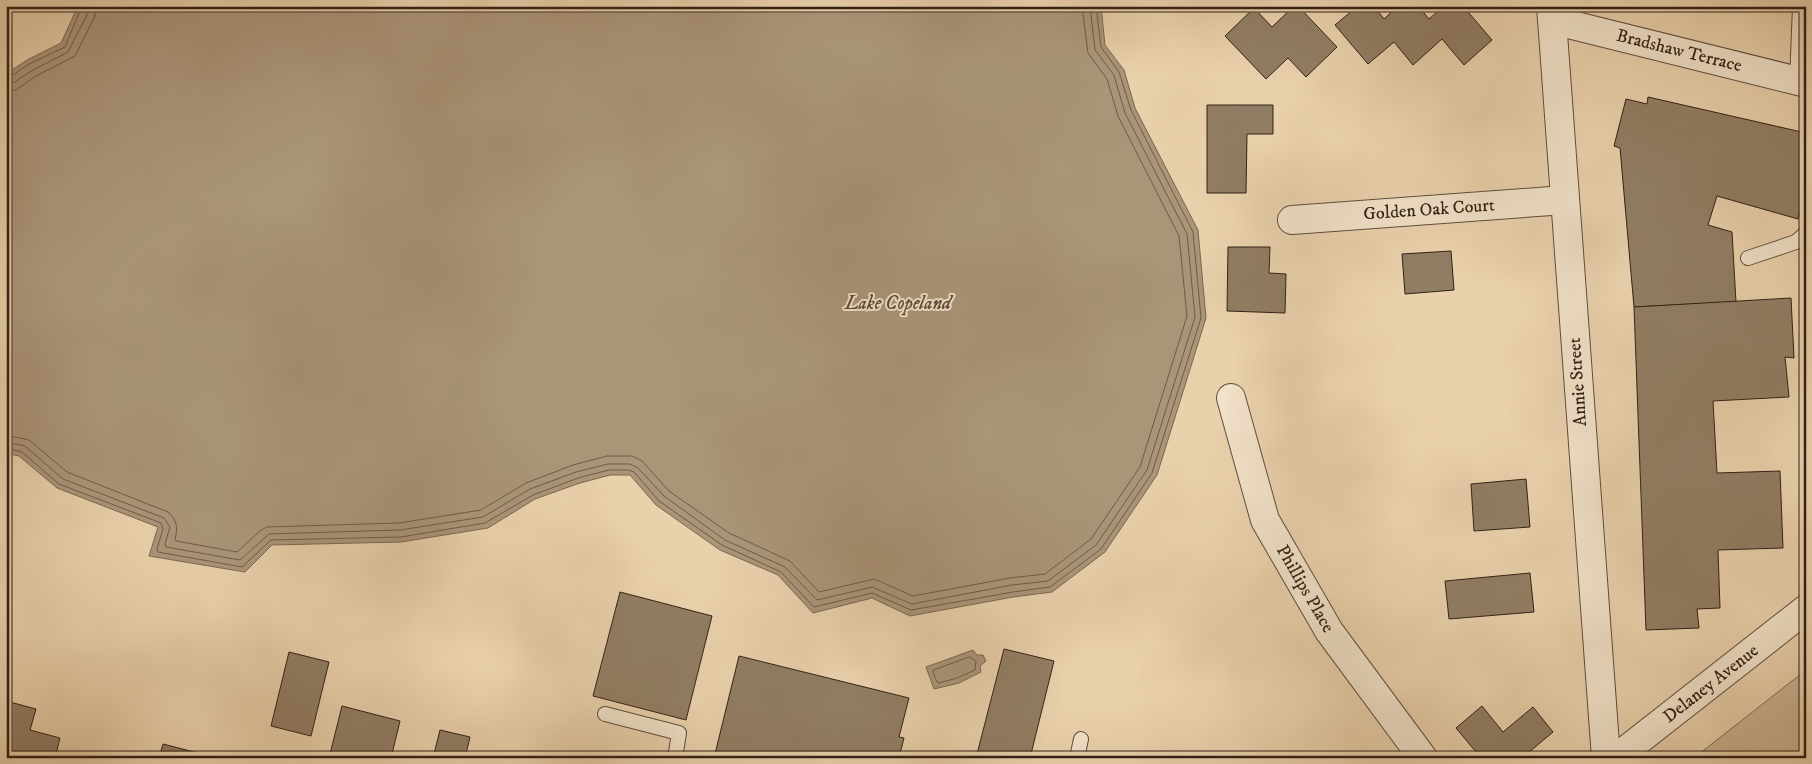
<svg xmlns="http://www.w3.org/2000/svg" width="1812" height="764" font-family="'IM FELL DW Pica',serif">
	<style>
		.green { fill: #cab392; stroke: #7e6a54 }
		.water { fill: #aa9579; stroke: #7a6751 }
		.lines { fill: none; stroke-linecap: round; stroke-linejoin: round }
		.shore { stroke: #6e5b48; stroke-width: 1 }
		.building { fill: #917d64; stroke: #312116 }
		.service-casing { stroke: #5f4d3c; stroke-width: 16 }
		.minor-casing { stroke: #5f4d3c; stroke-width: 30 }
		.tertiary-casing { stroke: #5f4d3c; stroke-width: 30 }
		.service { stroke: #f1e1c9; stroke-width: 14 }
		.minor { stroke: #f1e1c9; stroke-width: 28 }
		.tertiary { stroke: #f1e1c9; stroke-width: 28 }
		.labels { text-anchor: middle; dominant-baseline: central; stroke-width: 4; stroke-linejoin: round; paint-order: stroke }
		.street-label { font-size: 18px; fill: #312116; stroke: #f1e1c9 }
		.water-label { font-size: 19px; font-style: italic; fill: #5b4a39; stroke: #f1e1c9 }
	</style>
	<rect width="100%" height="100%" fill="#e9d1ac"/>
	<filter id="stains"><feTurbulence type="fractalNoise" baseFrequency=".004" numOctaves="4"/><feColorMatrix values="0 0 0 0 .2 0 0 0 0 .09 0 0 0 0 .02 0 0 0 .5 -.17"/></filter>
	<radialGradient id="worn" r=".72"><stop offset=".6" stop-color="#630" stop-opacity="0"/><stop offset="1" stop-color="#630" stop-opacity=".3"/></radialGradient>
	<path class="green" d="M1806,670V758H1694Z"/>
	<g class="water">
		<path d="M78,6H1101L1105,45L1124,70L1135,108L1198,230L1206,318L1157,475L1105,552L1052,592L1013,597L910,616L872,598L813,613L778,575L720,550L656,505L630,475H610L580,483L535,499L488,528L401,542L272,545L245,572L149,556L158,527L57,488L19,456L6,453V74L27,60L61,43Z"/>
		<path d="M973,650L977,655H983L986,661L980,666L981,672L959,683L934,689L926,667Z"/>
	</g>
	<g class="lines">
		<g class="shore">
			<path d="M6,78L10,77L29,64L65,47L82,6"/>
			<path d="M6,84L13,83L33,70L68,52L88,13L89,6"/>
			<path d="M6,92L16,90L36,76L75,56L95,16L96,6"/>
			<path d="M6,435L29,440L67,472L168,512C177,519 178,528 175,539L176,541L237,552L261,530L267,527L399,523L481,510L526,483L573,465L607,456H632L642,461L669,491L729,533L790,561L819,592L874,579L913,596L1010,578L1045,574L1091,539L1140,467L1187,316L1179,236L1118,116L1107,79L1088,53L1082,6"/>
			<path d="M6,442L25,446L63,479L164,518L170,527L165,544L166,547L240,560L269,534L400,530L483,517L530,489L576,472L608,464H630L638,468L664,496L725,540L785,567L817,600L872,587L912,604L1012,585L1048,581L1096,545L1147,470L1195,317L1187,234L1125,113L1114,75L1095,50L1090,6"/>
			<path d="M6,448L22,452L59,484L161,523L163,529L157,549L158,552L242,567L271,540L401,537L485,523L533,495L578,478L609,470H629L634,472L659,501L722,545L781,572L814,607L872,593L911,610L1013,592L1050,587L1101,549L1152,473L1201,318L1193,232L1131,110L1119,72L1101,47L1096,6"/>
			<path d="M970,657L976,661L975,670L957,678L939,683L937,682L933,672L934,670Z"/>
		</g>
	</g>
	<g class="building">
		<path d="M1294,6H1298L1337,47L1306,77L1288,58L1266,79L1225,36L1254,8L1272,27Z"/>
		<path d="M1358,6H1374L1384,19L1398,6H1418L1429,19L1444,6H1463L1492,40L1464,65L1442,39L1413,65L1394,42L1368,64L1335,25Z"/>
		<path d="M1648,97L1806,133V202H1803L1798,219L1717,196L1708,225L1732,232L1736,302L1634,307L1620,148L1614,146L1626,99L1647,104Z"/>
		<path d="M1207,105H1273V134H1247L1246,193H1207Z"/>
		<path d="M1228,247H1270L1269,273L1286,274L1285,313L1227,311Z"/>
		<path d="M1451,251L1454,290L1405,294L1402,254Z"/>
		<path d="M1791,298L1794,358L1785,357L1789,397L1713,401L1717,473L1780,471L1783,548L1718,550L1720,608L1697,609L1699,628L1646,630L1634,307Z"/>
		<path d="M1526,479L1530,527L1474,531L1471,484Z"/>
		<path d="M1530,573L1534,612L1449,619L1445,581Z"/>
		<path d="M620,592L712,616L686,720L593,696Z"/>
		<path d="M1004,649L1054,661L1030,758H976Z"/>
		<path d="M289,652L329,662L311,736L271,726Z"/>
		<path d="M739,656L909,698L899,737L904,738L899,758H714Z"/>
		<path d="M6,701L36,709L30,730L60,738L55,758H6Z"/>
		<path d="M342,706L400,721L391,758H343L330,754Z"/>
		<path d="M1482,706L1503,732L1533,707L1553,732L1522,758H1481L1456,728Z"/>
		<path d="M440,730L470,737L465,758H433Z"/>
		<path d="M163,744L217,758H159Z"/>
		<path d="M84,752L109,758H82Z"/>
	</g>
	<g class="lines">
		<defs>
			<g id="service">
				<path d="M1797,81L1800,6"/>
				<path d="M1748,258L1796,242L1806,233"/>
				<path d="M605,714L679,733L675,758"/>
				<path d="M1077,758L1081,739"/>
			</g>
			<g id="minor">
				<path d="M1551,6L1606,758"/>
				<path d="M1552,20L1806,83"/>
				<path d="M1292,220L1565,200"/>
				<path d="M1231,398L1265,520L1329,631L1423,758"/>
			</g>
			<path id="tertiary" d="M1616,758L1806,609"/>
		</defs>
		<use href="#service" class="service-casing"/>
		<use href="#minor" class="minor-casing"/>
		<use href="#tertiary" class="tertiary-casing"/>
		<use href="#service" class="service"/>
		<use href="#minor" class="minor"/>
		<use href="#tertiary" class="tertiary"/>
	</g>
	<g class="labels">
		<g class="street-label">
			<text transform="translate(1679 51) rotate(14)">Bradshaw Terrace</text>
			<text transform="translate(1429 210) rotate(-4)">Golden Oak Court</text>
			<text transform="translate(1578 382) rotate(-94)">Annie Street</text>
			<text transform="translate(1305 589) rotate(60)">Phillips Place</text>
			<text transform="translate(1711 684) rotate(-38)">Delaney Avenue</text>
		</g>
		<g class="water-label">
			<text x="898" y="303">Lake Copeland</text>
		</g>
	</g>
	<rect width="1812" height="764" fill="none" stroke="#e9d1ac" stroke-width="25"/>
	<rect x="8" y="8" width="1797" height="749" fill="none" stroke="#312116" stroke-width="2.5"/>
	<rect x="12" y="12" width="1787" height="739" fill="none" stroke="#312116"/>
	<rect width="100%" height="100%" filter="url(#stains)"/>
	<rect width="100%" height="100%" fill="url(#worn)"/>
</svg>
